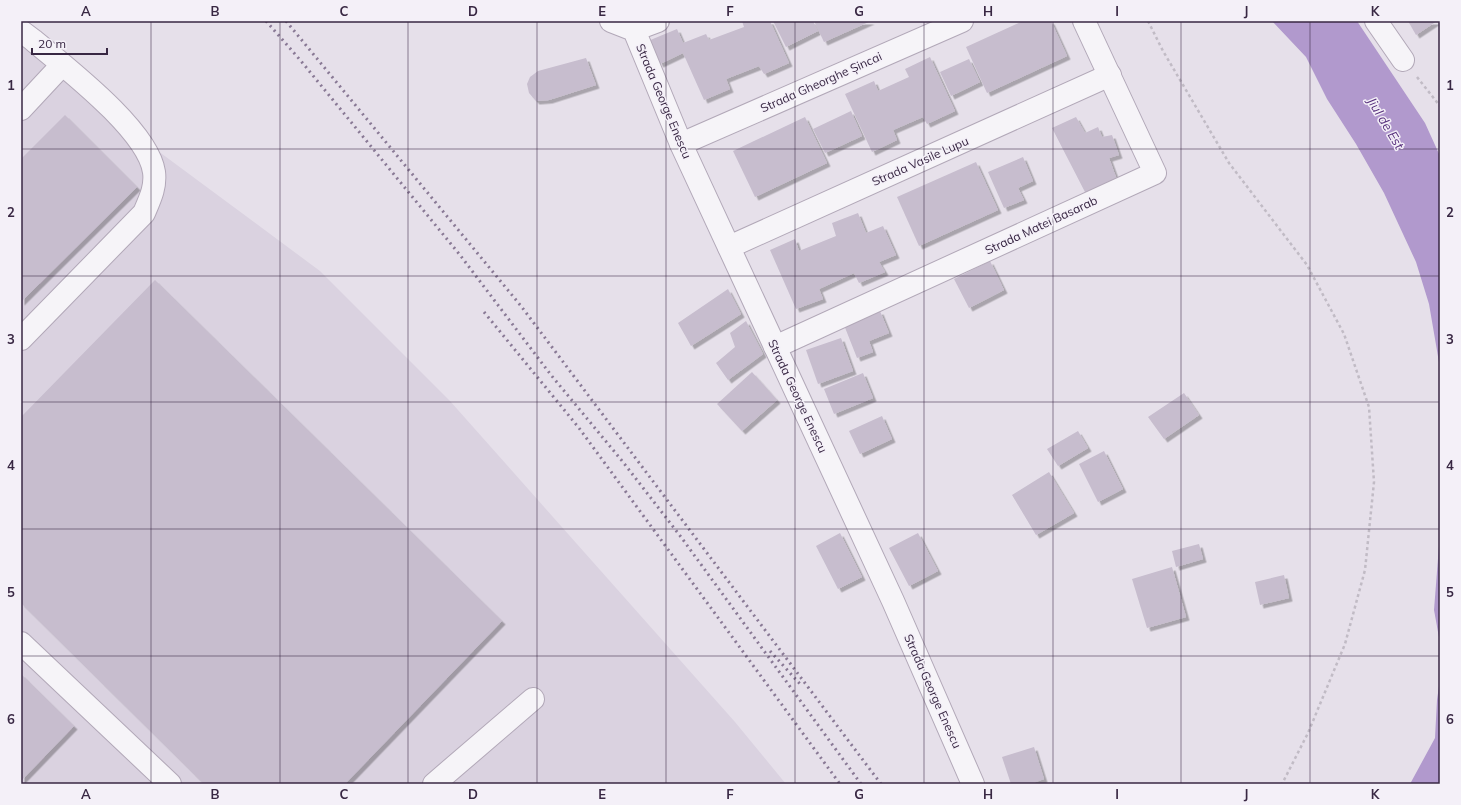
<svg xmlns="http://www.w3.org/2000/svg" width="1461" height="805" font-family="Mulish,sans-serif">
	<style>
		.built { fill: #dad2e0 }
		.water { fill: #b199cd }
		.building { fill: #c7bdce; filter: url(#shadow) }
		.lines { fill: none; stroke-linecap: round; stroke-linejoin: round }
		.minor-casing { stroke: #b2a8b8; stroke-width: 24 }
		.path { stroke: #c1bbc5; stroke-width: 2.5; stroke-dasharray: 3 3; stroke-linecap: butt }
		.minor { stroke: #f6f4f8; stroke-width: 22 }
		.rail { stroke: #897995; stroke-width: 3; stroke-dasharray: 2 4; stroke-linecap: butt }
		.grid { fill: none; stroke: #382743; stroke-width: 1; stroke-opacity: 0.55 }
		.labels { text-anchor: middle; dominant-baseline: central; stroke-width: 3; stroke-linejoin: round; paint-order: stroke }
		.street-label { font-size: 12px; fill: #382743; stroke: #f4f0f8 }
		.water-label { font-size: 13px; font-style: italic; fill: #552e7b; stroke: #f4f0f8 }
		.neatline { fill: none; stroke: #382743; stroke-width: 1.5 }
		.grid-label { font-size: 13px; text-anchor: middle; font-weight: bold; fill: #382743 }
	</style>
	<defs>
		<filter id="shadow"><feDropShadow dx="3.5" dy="3.5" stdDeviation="0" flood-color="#0004"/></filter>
	</defs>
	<rect width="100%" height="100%" fill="#e6e0ea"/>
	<path class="built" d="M21,34L158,151L320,271L450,401L735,722L786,784H21Z"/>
	<g class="water">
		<path d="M1272,21H1357L1425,123L1440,156V368L1429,304L1416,262L1384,193L1356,144L1327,99L1306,57Z"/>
		<path d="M1440,533V643L1434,610Z"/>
		<path d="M1440,679V784H1410L1435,738L1437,700Z"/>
	</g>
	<g class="building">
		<path d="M742,21H770L789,63L764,74L759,66L726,79L730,89L704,100L683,53L660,64L648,41L677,29L683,43L706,34L709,40L744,27Z"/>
		<path d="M773,21H813L818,31L786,47Z"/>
		<path d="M814,21H871L824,42Z"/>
		<path d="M1023,21H1051L1067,56L987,93L966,47Z"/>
		<path d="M1408,21H1437L1416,35Z"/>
		<path d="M930,57L955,111L927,124L923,117L893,130L897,140L872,152L845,94L874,81L878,91L909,77L905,69Z"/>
		<path d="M586,58L596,85L549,100L536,101L529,93L527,84L530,77L538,71Z"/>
		<path d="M969,59L980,82L951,96L940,72Z"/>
		<path d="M851,111L862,136L825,153L813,129Z"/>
		<path d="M65,115L137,187L21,302V159Z"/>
		<path d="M805,117L827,163L755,197L733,151Z"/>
		<path d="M1076,117L1085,133L1098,127L1102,137L1112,135L1119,155L1109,158L1117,180L1086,194L1052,128Z"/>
		<path d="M1023,157L1033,181L1018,188L1024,200L1004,208L988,172Z"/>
		<path d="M976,162L998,210L919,246L897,197Z"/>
		<path d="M858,213L866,233L883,226L896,255L879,262L885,272L859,283L854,273L819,289L823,299L796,309L770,250L795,239L799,251L836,236L832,223Z"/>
		<path d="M990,261L1004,290L969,308L954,279Z"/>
		<path d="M155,280L502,621L345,784H204L21,603V417Z"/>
		<path d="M728,289L741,314L691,346L678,323Z"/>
		<path d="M880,311L889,333L869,341L873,352L857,358L844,325Z"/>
		<path d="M746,321L763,354L728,380L716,363L735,347L730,333Z"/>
		<path d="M841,338L853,371L818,384L806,350Z"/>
		<path d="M752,372L777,400L742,431L717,404Z"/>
		<path d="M863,373L873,398L834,414L824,389Z"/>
		<path d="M1184,393L1199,415L1164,439L1148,417Z"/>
		<path d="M882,416L892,439L860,454L849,431Z"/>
		<path d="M1078,431L1088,448L1058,466L1047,449Z"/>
		<path d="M1104,451L1123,489L1098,502L1079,464Z"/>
		<path d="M1049,472L1074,513L1036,535L1012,495Z"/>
		<path d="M840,533L862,577L838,589L816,546Z"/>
		<path d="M918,533L938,571L909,586L889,548Z"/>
		<path d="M1199,544L1203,559L1176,567L1172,551Z"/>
		<path d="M1172,567L1186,617L1147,628L1132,579Z"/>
		<path d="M1284,575L1289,598L1260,605L1255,582Z"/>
		<path d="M21,674L74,726L21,781Z"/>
		<path d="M1034,747L1044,779L1030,784H1011L1002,757Z"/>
	</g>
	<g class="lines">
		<defs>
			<g id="minor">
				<path d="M611,21L634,30L681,144L893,601L973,784"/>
				<path d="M1376,21L1403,60"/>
				<path d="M634,30L658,21"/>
				<path d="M21,31L33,40C65,67 148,130 154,172C156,187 150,199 144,213L21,339"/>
				<path d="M21,109L62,65"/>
				<path d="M681,144L962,21"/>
				<path d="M729,247L1110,75"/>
				<path d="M775,347L1155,173L1084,21"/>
				<path d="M21,643L170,784"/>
				<path d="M434,784L533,699"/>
			</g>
		</defs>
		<use href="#minor" class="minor-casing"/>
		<g class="path">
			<path d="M1148,21L1163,51L1229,163L1307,265L1344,334L1369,407L1374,482L1365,570L1345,644L1308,733L1282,784"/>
			<path d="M1417,77L1440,106"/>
		</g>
		<use href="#minor" class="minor"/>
		<g class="rail">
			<path d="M266,21L301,61L460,255L551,375L623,462L681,537L861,784"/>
			<path d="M286,21L521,306L881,784"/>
			<path d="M484,312L579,428L840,784"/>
			<path d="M770,651L800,684"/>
		</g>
	</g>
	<path class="grid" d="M151,21V784M280,21V784M408,21V784M537,21V784M666,21V784M795,21V784M924,21V784M1053,21V784M1181,21V784M1310,21V784M21,149H1440M21,276H1440M21,402H1440M21,529H1440M21,656H1440"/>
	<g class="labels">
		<g class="street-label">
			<text transform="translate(821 82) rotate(-24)">Strada Gheorghe Șincai</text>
			<text transform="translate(664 101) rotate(67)">Strada George Enescu</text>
			<text transform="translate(920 161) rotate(-24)">Strada Vasile Lupu</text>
			<text transform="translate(1041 225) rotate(-25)">Strada Matei Basarab</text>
			<text transform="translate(798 396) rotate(65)">Strada George Enescu</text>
			<text transform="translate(933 691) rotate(66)">Strada George Enescu</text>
		</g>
		<g class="water-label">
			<text transform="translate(1386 123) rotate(59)">Jiul de Est</text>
		</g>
	</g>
	<rect width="1461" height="805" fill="none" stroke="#f4f0f8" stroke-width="44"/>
	<path d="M32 48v6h75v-6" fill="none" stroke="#382743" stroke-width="2"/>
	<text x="38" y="48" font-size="12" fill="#382743" stroke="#f4f0f8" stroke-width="3" paint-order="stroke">20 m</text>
	<rect x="22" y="22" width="1417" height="761" class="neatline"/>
	<g class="grid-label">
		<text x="86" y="16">A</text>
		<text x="215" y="16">B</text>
		<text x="344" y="16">C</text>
		<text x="473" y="16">D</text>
		<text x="602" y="16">E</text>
		<text x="730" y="16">F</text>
		<text x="859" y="16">G</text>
		<text x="988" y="16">H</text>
		<text x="1117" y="16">I</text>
		<text x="1246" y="16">J</text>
		<text x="1375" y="16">K</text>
		<text x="11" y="90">1</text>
		<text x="1450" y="90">1</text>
		<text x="11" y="217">2</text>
		<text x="1450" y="217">2</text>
		<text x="11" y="344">3</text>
		<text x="1450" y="344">3</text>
		<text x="11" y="470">4</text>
		<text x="1450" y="470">4</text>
		<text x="11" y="597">5</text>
		<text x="1450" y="597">5</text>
		<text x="11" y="724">6</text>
		<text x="1450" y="724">6</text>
		<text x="86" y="799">A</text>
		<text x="215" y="799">B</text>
		<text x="344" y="799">C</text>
		<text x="473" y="799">D</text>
		<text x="602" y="799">E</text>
		<text x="730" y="799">F</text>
		<text x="859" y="799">G</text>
		<text x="988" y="799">H</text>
		<text x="1117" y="799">I</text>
		<text x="1246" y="799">J</text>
		<text x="1375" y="799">K</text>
	</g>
</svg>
